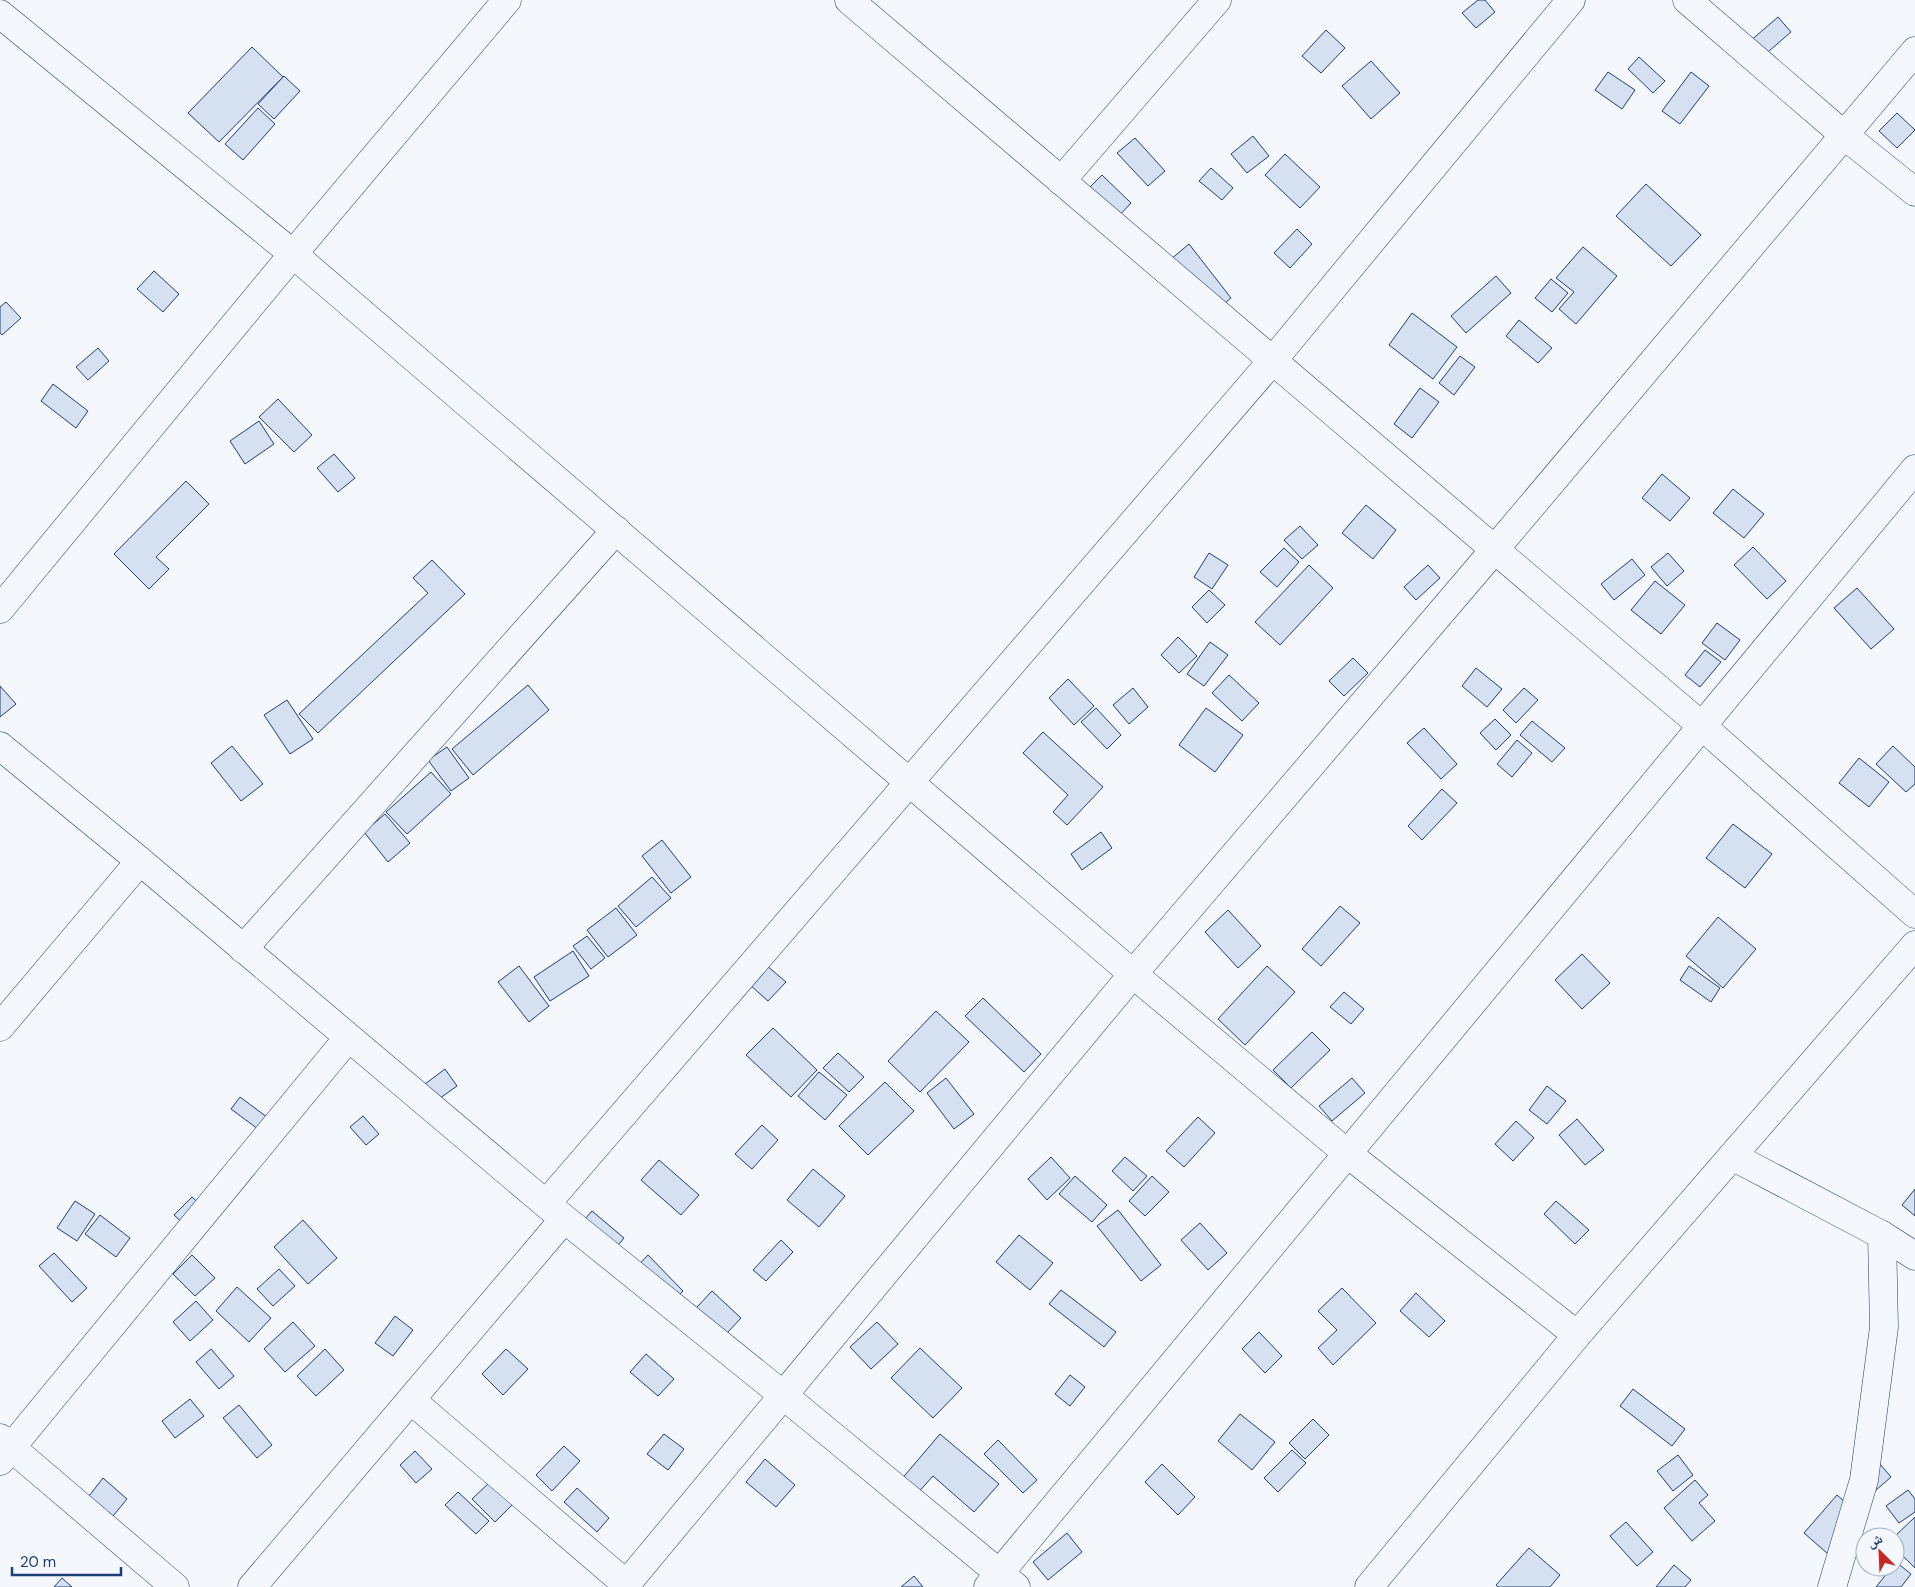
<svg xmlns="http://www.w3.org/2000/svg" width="1915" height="1587" font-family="'DM Sans','Noto Naskh Arabic',sans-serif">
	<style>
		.building { fill: #d5e0f0; stroke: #1d3f73 }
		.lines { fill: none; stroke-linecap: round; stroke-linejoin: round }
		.street-casing { stroke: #1d3f73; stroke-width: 29 }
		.street { stroke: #f4f7fb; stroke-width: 28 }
	</style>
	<rect width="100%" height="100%" fill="#f4f7fb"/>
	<g class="building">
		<path d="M1478,0H1485L1495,12L1476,28L1462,13Z"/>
		<path d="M1778,17L1791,32L1761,58L1748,43Z"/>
		<path d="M1326,30L1345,48L1321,73L1302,56Z"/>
		<path d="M252,47L283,77L219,142L188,113Z"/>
		<path d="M1639,57L1665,81L1653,93L1628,69Z"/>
		<path d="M1371,61L1400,93L1371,119L1342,86Z"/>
		<path d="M1608,72L1635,90L1622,109L1595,90Z"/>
		<path d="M1691,72L1709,86L1680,124L1662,111Z"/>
		<path d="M284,76L300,91L274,119L258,104Z"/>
		<path d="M258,108L275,124L243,160L225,144Z"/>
		<path d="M1897,113L1915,130L1897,148L1879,131Z"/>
		<path d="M1253,136L1269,156L1247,173L1231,154Z"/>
		<path d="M1135,138L1165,171L1148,186L1117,153Z"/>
		<path d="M1285,154L1320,187L1300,208L1265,175Z"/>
		<path d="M1211,168L1233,188L1222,200L1199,181Z"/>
		<path d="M1102,175L1131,203L1115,220L1086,191Z"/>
		<path d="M1646,184L1701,235L1671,266L1616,216Z"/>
		<path d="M1297,229L1312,244L1290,268L1274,253Z"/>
		<path d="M1189,244L1231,298L1212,314L1170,260Z"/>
		<path d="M1583,247L1617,276L1576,324L1559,309L1574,292L1556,278Z"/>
		<path d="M154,271L179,294L163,312L137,289Z"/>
		<path d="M1496,276L1511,293L1466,333L1451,316Z"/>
		<path d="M1551,279L1568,293L1552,312L1535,298Z"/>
		<path d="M6,302L21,318L2,335L0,333V307Z"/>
		<path d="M1412,313L1457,347L1433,379L1389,345Z"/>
		<path d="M1519,320L1552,348L1538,363L1506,336Z"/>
		<path d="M98,348L109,361L88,380L76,367Z"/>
		<path d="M1460,356L1475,367L1454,395L1439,383Z"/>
		<path d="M53,384L88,411L76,428L41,401Z"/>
		<path d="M1420,388L1439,402L1412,438L1394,424Z"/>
		<path d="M278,399L312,435L294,452L259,417Z"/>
		<path d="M259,421L274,444L245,464L230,441Z"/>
		<path d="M334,454L355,478L338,492L317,468Z"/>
		<path d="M1662,474L1690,498L1670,521L1642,498Z"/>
		<path d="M186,481L209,504L156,557L169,569L149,589L114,554Z"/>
		<path d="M1733,489L1764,514L1744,538L1713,513Z"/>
		<path d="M1366,505L1396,530L1373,559L1342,533Z"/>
		<path d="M1300,526L1318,545L1302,559L1284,540Z"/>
		<path d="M1753,547L1786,581L1767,599L1734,565Z"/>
		<path d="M1284,548L1299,562L1277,587L1260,572Z"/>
		<path d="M1209,553L1228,565L1212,589L1194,577Z"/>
		<path d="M1668,553L1684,571L1667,586L1651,567Z"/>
		<path d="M1632,559L1645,575L1614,600L1601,584Z"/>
		<path d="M432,560L465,594L318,733L299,714L428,593L413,578Z"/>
		<path d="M1309,565L1333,588L1280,645L1255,622Z"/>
		<path d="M1428,565L1440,578L1416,600L1404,587Z"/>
		<path d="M1655,581L1685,605L1661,634L1631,610Z"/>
		<path d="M1857,588L1894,629L1871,649L1834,608Z"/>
		<path d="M1209,590L1225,605L1207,623L1192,607Z"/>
		<path d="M1717,623L1740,640L1725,660L1702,643Z"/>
		<path d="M1178,637L1197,656L1179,673L1161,655Z"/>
		<path d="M1210,642L1228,655L1204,686L1187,674Z"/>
		<path d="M1705,650L1721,662L1700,687L1685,675Z"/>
		<path d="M1353,658L1368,673L1344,696L1329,681Z"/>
		<path d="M1476,668L1502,689L1487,707L1462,686Z"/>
		<path d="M1229,675L1259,703L1242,721L1212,693Z"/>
		<path d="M1068,679L1094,706L1074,725L1049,698Z"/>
		<path d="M528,685L549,710L473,775L452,749Z"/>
		<path d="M0,686L16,704L0,717Z"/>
		<path d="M1133,688L1148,707L1129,724L1113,705Z"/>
		<path d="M1524,688L1538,700L1516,723L1503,710Z"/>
		<path d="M287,700L313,739L290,754L264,715Z"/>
		<path d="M1096,708L1121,735L1107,749L1081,722Z"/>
		<path d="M1206,708L1243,735L1215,772L1179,745Z"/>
		<path d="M1495,719L1511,735L1496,750L1480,733Z"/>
		<path d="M1532,721L1565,748L1552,762L1520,735Z"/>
		<path d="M1424,728L1457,764L1441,779L1407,743Z"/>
		<path d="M1043,732L1103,787L1067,825L1053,812L1068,795L1023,753Z"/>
		<path d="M1517,740L1532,753L1512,777L1497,764Z"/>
		<path d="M232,746L263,784L241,801L211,763Z"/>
		<path d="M1893,746L1915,767V784L1906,792L1876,764Z"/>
		<path d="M447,747L469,778L451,791L428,760Z"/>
		<path d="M1859,758L1889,782L1869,807L1839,783Z"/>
		<path d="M431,772L451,794L407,834L386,812Z"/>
		<path d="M1442,789L1457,803L1422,840L1408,826Z"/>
		<path d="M385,814L410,843L388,862L364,832Z"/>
		<path d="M1733,824L1772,854L1745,888L1706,858Z"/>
		<path d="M1101,832L1112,848L1082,870L1071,854Z"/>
		<path d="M662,840L691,877L671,893L642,856Z"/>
		<path d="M652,877L671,898L636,927L618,906Z"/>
		<path d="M1340,906L1360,923L1321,966L1302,949Z"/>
		<path d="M616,908L637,935L608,957L587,930Z"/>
		<path d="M1228,910L1261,946L1238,968L1205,932Z"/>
		<path d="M1718,917L1756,949L1723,988L1686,956Z"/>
		<path d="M587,936L605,958L591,969L573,946Z"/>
		<path d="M573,951L589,976L550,1001L534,977Z"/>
		<path d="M1582,954L1610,983L1582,1009L1555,980Z"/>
		<path d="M766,965L786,982L768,1001L749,984Z"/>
		<path d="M519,966L549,1006L529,1022L498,982Z"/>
		<path d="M1267,966L1295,992L1245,1045L1218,1019Z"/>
		<path d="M1689,966L1720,988L1711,1002L1680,980Z"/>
		<path d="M1344,992L1364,1009L1351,1024L1330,1007Z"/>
		<path d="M983,998L1041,1054L1024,1072L965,1016Z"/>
		<path d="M936,1011L969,1042L920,1092L888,1061Z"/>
		<path d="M773,1028L817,1070L791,1097L746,1055Z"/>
		<path d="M1312,1032L1330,1050L1291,1088L1273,1070Z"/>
		<path d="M838,1053L864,1077L849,1092L823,1068Z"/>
		<path d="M445,1069L457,1086L436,1101L425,1084Z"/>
		<path d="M819,1072L847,1095L825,1120L798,1096Z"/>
		<path d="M946,1078L974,1114L954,1129L927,1093Z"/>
		<path d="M1352,1078L1365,1093L1332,1121L1319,1106Z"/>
		<path d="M885,1082L914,1111L868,1155L839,1126Z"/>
		<path d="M1547,1086L1566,1101L1547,1124L1529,1110Z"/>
		<path d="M240,1097L275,1123L266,1135L231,1109Z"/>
		<path d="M363,1116L379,1134L366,1145L350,1127Z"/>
		<path d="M1198,1117L1215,1133L1184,1167L1166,1151Z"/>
		<path d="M1577,1119L1604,1150L1585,1165L1559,1135Z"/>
		<path d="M1516,1121L1534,1138L1513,1161L1495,1144Z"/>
		<path d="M762,1125L778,1140L752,1169L735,1154Z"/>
		<path d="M1051,1157L1070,1178L1047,1200L1028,1179Z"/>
		<path d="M1125,1157L1147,1176L1133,1191L1112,1171Z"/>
		<path d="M659,1160L699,1195L681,1215L641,1180Z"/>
		<path d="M813,1169L845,1196L819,1227L787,1200Z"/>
		<path d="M1075,1176L1107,1205L1092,1222L1059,1194Z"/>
		<path d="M1152,1176L1169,1192L1145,1216L1129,1201Z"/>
		<path d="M1915,1189V1216L1902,1205Z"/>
		<path d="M192,1197L210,1214L192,1232L174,1215Z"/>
		<path d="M75,1201L95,1214L77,1241L57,1228Z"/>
		<path d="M1556,1201L1589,1230L1575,1244L1544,1214Z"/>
		<path d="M1118,1210L1161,1265L1141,1281L1097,1226Z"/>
		<path d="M592,1211L624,1238L609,1256L576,1229Z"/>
		<path d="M100,1215L130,1238L116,1257L85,1234Z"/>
		<path d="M303,1220L337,1258L308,1284L274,1247Z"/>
		<path d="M1200,1223L1227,1253L1208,1270L1181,1240Z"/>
		<path d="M1019,1235L1053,1263L1030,1290L996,1262Z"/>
		<path d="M781,1240L793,1252L766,1281L753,1270Z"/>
		<path d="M54,1253L87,1288L72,1302L39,1266Z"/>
		<path d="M192,1255L215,1278L195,1296L173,1274Z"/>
		<path d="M648,1255L683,1291L667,1307L632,1272Z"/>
		<path d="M279,1269L295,1286L273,1306L257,1289Z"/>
		<path d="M237,1287L271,1318L249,1342L216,1311Z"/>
		<path d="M1342,1288L1376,1323L1333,1365L1318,1348L1337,1330L1318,1311Z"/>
		<path d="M1061,1290L1116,1332L1104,1347L1049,1304Z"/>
		<path d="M712,1291L741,1318L714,1347L685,1320Z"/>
		<path d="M1416,1293L1445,1321L1429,1337L1400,1311Z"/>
		<path d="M196,1301L213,1320L190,1341L173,1322Z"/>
		<path d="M395,1316L413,1330L393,1356L375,1343Z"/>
		<path d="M293,1322L315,1346L285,1372L264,1349Z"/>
		<path d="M877,1322L898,1344L871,1369L850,1347Z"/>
		<path d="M1259,1332L1282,1356L1265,1373L1242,1349Z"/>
		<path d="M920,1348L962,1388L933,1418L891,1378Z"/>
		<path d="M211,1349L234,1376L219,1389L196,1362Z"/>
		<path d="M325,1349L344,1370L316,1396L297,1376Z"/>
		<path d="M506,1349L528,1369L503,1395L482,1374Z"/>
		<path d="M646,1354L674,1379L658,1396L630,1372Z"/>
		<path d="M1070,1375L1085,1387L1070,1406L1055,1394Z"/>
		<path d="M1633,1389L1685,1429L1672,1446L1620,1406Z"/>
		<path d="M190,1399L204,1416L175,1438L162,1421Z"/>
		<path d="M239,1405L272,1445L257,1458L223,1418Z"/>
		<path d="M1240,1414L1275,1442L1252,1470L1218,1441Z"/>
		<path d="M1313,1419L1329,1435L1305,1459L1289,1443Z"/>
		<path d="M664,1434L684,1449L668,1470L647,1454Z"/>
		<path d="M940,1434L999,1484L974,1512L933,1476L916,1495L900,1481Z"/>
		<path d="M998,1440L1037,1480L1023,1493L984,1454Z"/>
		<path d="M564,1446L580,1461L552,1491L536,1475Z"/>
		<path d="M1292,1450L1306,1463L1278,1492L1264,1478Z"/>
		<path d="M415,1451L432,1469L416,1483L400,1465Z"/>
		<path d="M1678,1455L1693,1475L1673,1491L1657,1471Z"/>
		<path d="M1874,1457L1891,1477L1875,1491L1858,1471Z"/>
		<path d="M765,1459L795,1485L776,1507L746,1482Z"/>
		<path d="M1162,1464L1195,1497L1178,1515L1145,1482Z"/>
		<path d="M103,1478L127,1499L113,1516L89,1496Z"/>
		<path d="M1695,1480L1708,1495L1699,1503L1715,1521L1692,1541L1664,1508Z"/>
		<path d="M490,1482L512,1505L495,1522L472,1499Z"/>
		<path d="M577,1488L609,1518L597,1532L564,1502Z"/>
		<path d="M1908,1490L1915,1499V1512L1899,1523L1886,1506Z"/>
		<path d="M458,1492L489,1521L476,1534L445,1505Z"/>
		<path d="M1837,1495L1861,1516L1828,1554L1804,1533Z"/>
		<path d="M1915,1517V1568L1895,1548L1894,1537Z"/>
		<path d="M1626,1522L1653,1552L1637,1566L1610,1536Z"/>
		<path d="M1067,1533L1082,1552L1048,1580L1033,1562Z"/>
		<path d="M1529,1548L1560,1575L1550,1587H1498L1496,1585Z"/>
		<path d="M1896,1562L1911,1574L1901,1587H1876L1892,1567H1895Z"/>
		<path d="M1674,1565L1691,1580L1685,1587H1656Z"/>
		<path d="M914,1576L923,1587H901Z"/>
		<path d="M62,1578L72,1587H54Z"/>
	</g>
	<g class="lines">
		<defs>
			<g id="street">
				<path d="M849,0L1702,726L1915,914"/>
				<path d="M1687,0L1844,135L1915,192"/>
				<path d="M0,14L293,254L1133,974L1348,1154L1577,1335"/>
				<path d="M1061,181L1217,0"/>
				<path d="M0,609L293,254L507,0"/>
				<path d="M0,746L140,861L546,1204L783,1395L1016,1587"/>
				<path d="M243,949L616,530"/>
				<path d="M0,1027L140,861"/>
				<path d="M1732,1156L1882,1235L1915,1256"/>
				<path d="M546,1204L1273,360L1571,0"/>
				<path d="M411,1400L626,1584"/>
				<path d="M0,1438L175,1587"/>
				<path d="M0,1461L348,1038"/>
				<path d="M252,1587L564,1219"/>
				<path d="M624,1587L1133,974L1495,549L1915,51"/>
				<path d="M988,1587L1915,469"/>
				<path d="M1369,1587L1577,1335L1915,945"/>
				<path d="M1832,1587L1864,1480L1884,1327L1882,1235"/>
			</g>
		</defs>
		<use href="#street" class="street-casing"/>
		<use href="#street" class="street"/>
	</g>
	<g transform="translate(1880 1552) rotate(336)"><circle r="24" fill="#f4f7fb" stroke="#9eadc5"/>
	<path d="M0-4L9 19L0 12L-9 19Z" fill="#c62828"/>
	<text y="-8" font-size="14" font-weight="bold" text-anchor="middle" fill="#1d3f73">ش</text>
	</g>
	<path d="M12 1567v8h109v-8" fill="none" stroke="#1d3f73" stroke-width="2.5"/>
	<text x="20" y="1567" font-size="15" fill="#1d3f73" stroke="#f4f7fb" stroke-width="4" paint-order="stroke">20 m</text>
</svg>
